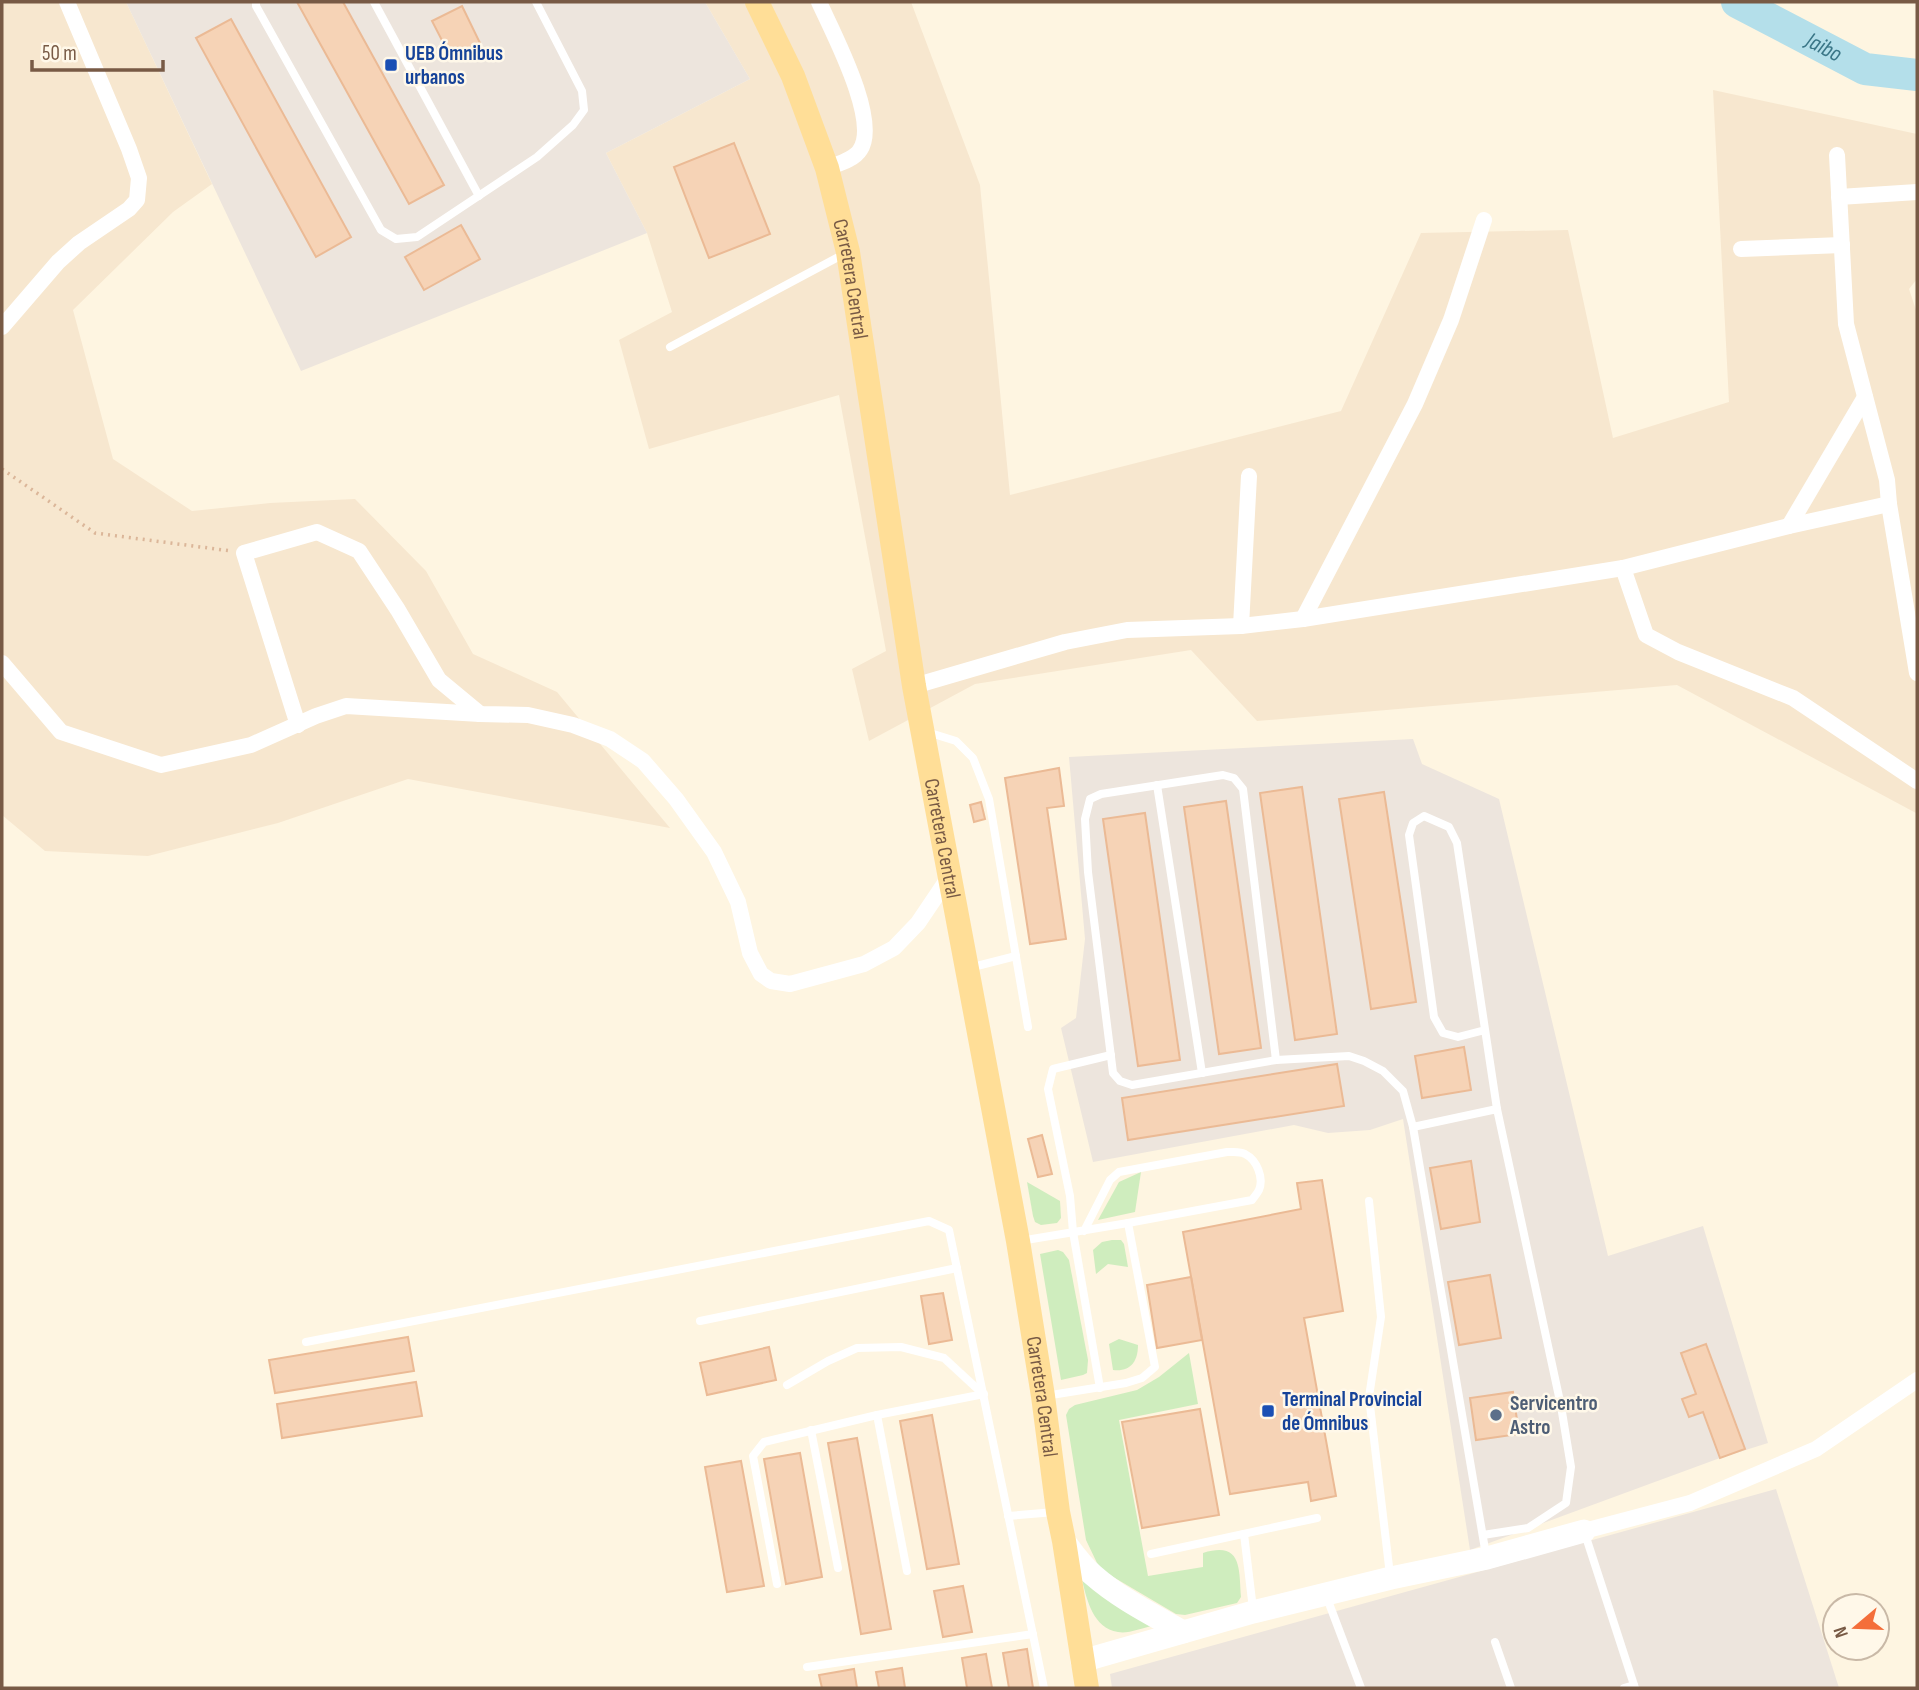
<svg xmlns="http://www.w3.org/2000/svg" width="1919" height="1690" font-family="'Sofia Sans Condensed',sans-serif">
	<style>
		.residential { fill: #f7e7cf }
		.industrial { fill: #ede5dd }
		.green { fill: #cfedbe }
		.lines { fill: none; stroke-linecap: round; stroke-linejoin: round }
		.river { stroke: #b4dfea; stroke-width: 32 }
		.building { fill: #f6d3b6; stroke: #ebba95; stroke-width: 2 }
		.path { stroke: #dbb699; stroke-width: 3.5; stroke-dasharray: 2 5; stroke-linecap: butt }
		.lane { stroke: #fff; stroke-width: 8 }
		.street { stroke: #fff; stroke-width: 16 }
		.secondary { stroke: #fff; stroke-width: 23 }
		.primary { stroke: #ffde97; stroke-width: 24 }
		.transit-dot { fill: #1a4fb4; stroke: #fff8e9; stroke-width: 2.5 }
		.service-dot { fill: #5c6f8a; stroke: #fff8e9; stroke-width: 2.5 }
		.labels { text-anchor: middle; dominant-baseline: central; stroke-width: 5; stroke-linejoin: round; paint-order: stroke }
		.transit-label { font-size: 21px; font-weight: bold; fill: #164399; stroke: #fff8e9; text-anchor: start }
		.street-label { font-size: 21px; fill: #785a45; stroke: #fff8e9 }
		.service-label { font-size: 21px; font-weight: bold; fill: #4e5e75; stroke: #fff8e9; text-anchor: start }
		.water-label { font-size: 23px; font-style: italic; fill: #3a7687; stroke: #fff8e9 }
	</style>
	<rect width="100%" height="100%" fill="#fef5e1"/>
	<g class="residential">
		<path d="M2,2H126L212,184L173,212L73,310L113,459L192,511L270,503L355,499L426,571L473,654L557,692L670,828L408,779L278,823L148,856L45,851L2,815Z"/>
		<path d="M705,2H911L980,185L1010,495L1341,411L1421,233L1568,230L1613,438L1729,402L1713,90L1917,134V279L1909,289L1917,313V816L1916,813L1677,685L1257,721L1191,650L975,684L869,741L852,669L886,651L839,395L649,449L619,340L672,312L647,233L606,153L750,79Z"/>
	</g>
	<g class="industrial">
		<path d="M126,2H705L750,79L606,153L647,233L301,371Z"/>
		<path d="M1413,739L1422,764L1499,799L1608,1256L1703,1226L1768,1443L1720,1458L1470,1550L1403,1119L1370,1130L1328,1133L1294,1125L1093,1162L1061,1028L1076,1018L1085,939L1069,757Z"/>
		<path d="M1776,1489L1839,1688H1112L1110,1674Z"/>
	</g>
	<g class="green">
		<path d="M1141,1172L1135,1212L1098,1220L1119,1182Z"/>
		<path d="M1027,1182L1060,1201L1061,1218L1057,1223L1041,1225L1035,1222L1033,1216Z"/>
		<path d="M1112,1240H1121L1124,1244L1128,1267L1108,1264L1096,1274L1093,1250L1102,1242Z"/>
		<path d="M1058,1250L1063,1252L1069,1260L1088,1360L1087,1373L1083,1375L1061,1380L1040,1254Z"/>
		<path d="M1119,1339L1138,1345C1138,1362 1130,1372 1113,1370L1109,1344Z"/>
		<path d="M1189,1353L1198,1404L1119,1420L1148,1576L1203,1567V1553C1242,1541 1239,1568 1241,1597L1237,1603L1185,1615L1176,1614L1103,1571L1097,1563L1086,1540L1066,1415L1069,1409L1075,1405L1137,1390L1159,1377Z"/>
		<path d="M1082,1580L1152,1626C1142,1628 1128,1634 1118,1632C1093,1628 1087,1600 1082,1580Z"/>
	</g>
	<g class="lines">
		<path class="river" id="s1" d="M1737,2L1865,69L1917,75"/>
	</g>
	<g class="building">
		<path d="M297,2H343L444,185L409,204Z"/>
		<path d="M462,6L480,43L451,58L432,21Z"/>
		<path d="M231,19L351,237L316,257L196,38Z"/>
		<path d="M734,143L770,234L709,258L674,167Z"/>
		<path d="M461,225L480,259L424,290L405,257Z"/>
		<path d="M1059,768L1064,806L1047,808L1066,939L1030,944L1005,778Z"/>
		<path d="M1302,787L1337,1034L1295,1040L1260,793Z"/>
		<path d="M1384,792L1416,1002L1371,1009L1339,799Z"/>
		<path d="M1226,801L1261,1048L1219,1054L1184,807Z"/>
		<path d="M981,802L985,819L974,822L970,805Z"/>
		<path d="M1145,813L1180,1060L1138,1066L1103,819Z"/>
		<path d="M1464,1047L1471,1090L1422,1098L1415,1056Z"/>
		<path d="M1337,1064L1344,1106L1128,1140L1122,1098Z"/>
		<path d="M1042,1135L1052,1174L1038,1177L1028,1139Z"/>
		<path d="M1471,1161L1480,1222L1441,1229L1430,1168Z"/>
		<path d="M1322,1180L1343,1311L1304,1318L1336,1496L1311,1501L1308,1482L1230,1494L1183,1232L1301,1209L1297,1183Z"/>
		<path d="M1490,1275L1501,1338L1459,1345L1448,1282Z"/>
		<path d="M1191,1277L1202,1340L1157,1348L1147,1285Z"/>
		<path d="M943,1293L952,1340L929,1344L921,1296Z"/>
		<path d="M408,1337L414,1371L275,1393L269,1360Z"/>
		<path d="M1706,1344L1745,1449L1720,1458L1703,1412L1689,1417L1682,1399L1696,1394L1681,1353Z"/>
		<path d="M769,1347L776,1380L707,1395L700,1363Z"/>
		<path d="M416,1382L422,1416L282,1438L277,1404Z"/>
		<path d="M1513,1392L1519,1434L1476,1440L1470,1398Z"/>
		<path d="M1200,1409L1219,1515L1142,1528L1122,1422Z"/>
		<path d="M932,1415L959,1564L927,1569L900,1421Z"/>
		<path d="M857,1438L891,1629L861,1634L828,1443Z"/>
		<path d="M800,1453L822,1577L786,1584L764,1459Z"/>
		<path d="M741,1461L764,1586L727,1592L705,1467Z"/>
		<path d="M963,1586L972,1632L943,1637L934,1591Z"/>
		<path d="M1027,1649L1033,1688H1009L1003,1653Z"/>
		<path d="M986,1654L992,1688H967L962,1658Z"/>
		<path d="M902,1668L905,1688H879L876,1672Z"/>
		<path d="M854,1669L857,1688H822L819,1675Z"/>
	</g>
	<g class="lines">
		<path class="path" d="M2,469L95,533L231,551"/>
		<g class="lane">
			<path d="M256,2V6L381,230L396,239L417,237L537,157L573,125L584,110L582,91L536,2"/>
			<path d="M374,2L479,196"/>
			<path d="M670,347L844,254"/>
			<path d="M927,732L956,741L973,758L989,799L1028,1027"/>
			<path d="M1223,775L1234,778L1243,789L1276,1060L1132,1085L1120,1081L1113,1073L1088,872L1085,819L1090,799L1101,794Z"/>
			<path d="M1157,785L1202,1073"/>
			<path d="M969,968L1016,956"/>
			<path d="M1485,1030L1458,1037L1443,1033L1434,1017L1409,835L1413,823L1424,816L1449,827L1457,843L1497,1109"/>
			<path d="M1276,1060L1349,1056L1364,1061L1383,1071L1403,1091L1413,1127L1486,1555"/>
			<path d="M1413,1127L1497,1109L1561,1406L1571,1467L1566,1503L1528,1528L1483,1535"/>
			<path d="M1369,1201L1381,1317L1369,1397L1390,1575"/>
			<path d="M1020,1241L1128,1223L1252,1200C1254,1197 1257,1194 1259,1190C1264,1178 1257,1160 1245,1154C1240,1151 1234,1152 1227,1152L1119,1172L1110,1180L1084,1231"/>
			<path d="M700,1321L957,1268"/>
			<path d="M306,1342L929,1221L949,1230L1044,1688"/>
			<path d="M787,1385L828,1361L857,1348L901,1347L944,1358L983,1394"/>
			<path d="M1100,1388L1073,1232L1070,1196L1048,1089L1053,1069L1111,1055"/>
			<path d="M1045,1396L1126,1383L1142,1378L1155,1367L1128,1223"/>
			<path d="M877,1415L907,1571"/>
			<path d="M811,1430L838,1568"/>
			<path d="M1008,1516L1055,1512"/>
			<path d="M1244,1534L1253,1609"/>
			<path d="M1585,1534L1635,1688"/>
			<path d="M1151,1554L1317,1518"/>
			<path d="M777,1584L753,1456L764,1442L877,1415L984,1394"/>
			<path d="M1327,1598L1361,1688"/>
			<path d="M1495,1642L1511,1688"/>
			<path d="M807,1667L1033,1634"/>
			<path d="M1624,1688L1634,1685"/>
		</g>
		<g class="street">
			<path d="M819,2C833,33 880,121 860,150C854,160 837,164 827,168"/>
			<path d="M1837,155L1846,324L1887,480L1889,504L1917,673"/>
			<path d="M1839,197L1917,192"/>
			<path d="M1741,249L1842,245"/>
			<path d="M2,327L58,262L79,243L129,209L137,200L139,178L129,149L67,2"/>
			<path d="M1789,526L1865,397"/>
			<path d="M1623,568L1646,635L1678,652L1793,698L1917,781"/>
			<path d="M1303,619L1415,404L1451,320L1484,220"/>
			<path d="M1241,626L1249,476"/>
			<path d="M2,663L61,732L161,765L251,745L316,716L346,706L480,714L528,715L573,725L610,739L643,761L676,799L714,852L738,902L750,953L761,974L771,981L790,984L864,964L894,948L918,923L949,877"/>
			<path d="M914,686L1065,642L1127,630L1241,626L1303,619L1623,568L1789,526L1889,504"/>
			<path d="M298,725L244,553L317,532L359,551L398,610L439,680L480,714"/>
			<path d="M1584,1531L1690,1503L1816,1449L1917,1380"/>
		</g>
		<g class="secondary">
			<path d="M1064,1541C1073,1553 1081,1565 1093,1575C1119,1598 1153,1615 1183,1632"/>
			<path d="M1082,1661L1253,1612L1391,1578L1487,1558L1584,1531"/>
		</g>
		<path class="primary" id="s2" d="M757,2L793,76L827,168L848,252L914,686L1018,1241L1043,1396L1058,1512L1064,1541L1087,1688"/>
	</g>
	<g class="transit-dot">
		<rect x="384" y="58" width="14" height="14" rx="3.5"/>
		<rect x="1261" y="1404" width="14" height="14" rx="3.5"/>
	</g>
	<circle class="service-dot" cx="1496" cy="1415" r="7"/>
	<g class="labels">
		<g class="transit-label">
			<text x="405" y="53">UEB Ómnibus<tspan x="405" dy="24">urbanos</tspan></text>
			<text x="1282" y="1399">Terminal Provincial<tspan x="1282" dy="24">de Ómnibus</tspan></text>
		</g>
		<g class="street-label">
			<text stroke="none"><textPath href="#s2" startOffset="294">Carretera Central</textPath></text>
			<text stroke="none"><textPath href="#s2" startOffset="861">Carretera Central</textPath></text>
			<text stroke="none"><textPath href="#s2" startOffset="1428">Carretera Central</textPath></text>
		</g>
		<g class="service-label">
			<text x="1510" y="1403">Servicentro<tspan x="1510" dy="24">Astro</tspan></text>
		</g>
		<g class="water-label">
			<text stroke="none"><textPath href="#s1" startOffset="98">Jaibo</textPath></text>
		</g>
	</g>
	<rect width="1919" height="1690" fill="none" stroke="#785a45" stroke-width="7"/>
	<g transform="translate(1856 1627) rotate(251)"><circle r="33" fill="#fff8e9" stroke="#c9b9a7" stroke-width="2"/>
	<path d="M0-5L12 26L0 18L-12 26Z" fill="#f46e3a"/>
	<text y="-10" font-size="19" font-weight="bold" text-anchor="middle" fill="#785a45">N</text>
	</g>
	<path d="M32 60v10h131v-10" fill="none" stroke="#785a45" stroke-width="3.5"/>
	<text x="42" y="60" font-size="21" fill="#785a45" stroke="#fff8e9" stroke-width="5" paint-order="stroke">50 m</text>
</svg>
